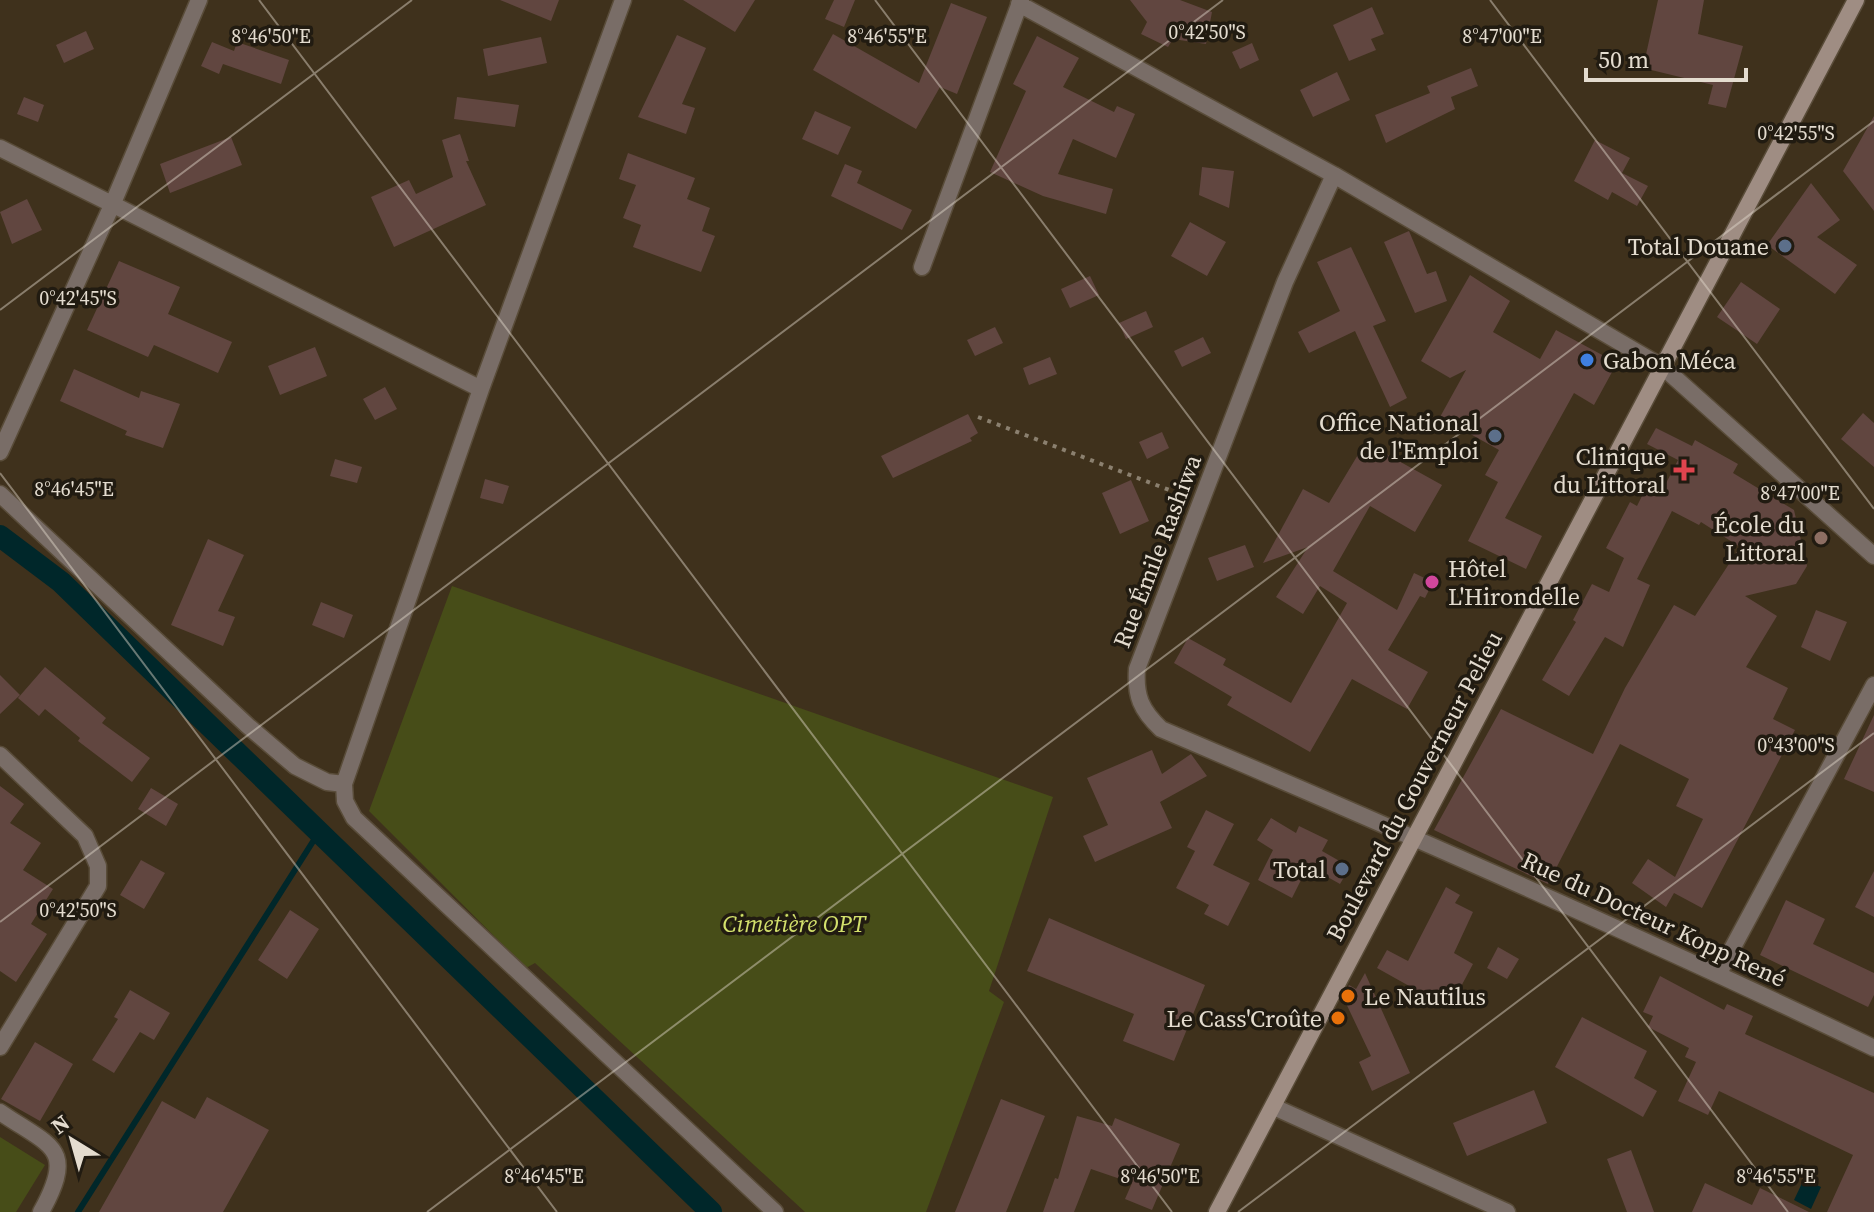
<svg xmlns="http://www.w3.org/2000/svg" width="1874" height="1212" viewBox="0 0 1874 1212" font-family="'Source Serif 4',serif">
<rect width="100%" height="100%" fill="#3f311c"/>
<!-- green -->
<path fill="#474d18" d="M452,586l601,211 -64,194 15,11 -78,210h-121l-270,-249 -9,5 -157,-157z
M0,1137l45,28 -29,47h-16z"/>
<!-- water -->
<path fill="#00272a" d="M1804,1179l17,8 -10,22 -17,-9z"/>
<g fill="none" stroke-linecap="round" stroke-linejoin="round">
<!-- stream -->
<path stroke="#00272a" stroke-width="6" d="M78,1212l241,-380"/>
<!-- canal -->
<path stroke="#00272a" stroke-width="22" d="M0,536l61,46 650,630"/>
</g>
<!-- building -->
<path fill="#614640" d="M500,0h59l-8,21z
M683,0h72l-20,32z
M834,0h21l-11,27 -19,-8z
M1130,0h50l32,12 -6,32 -33,-5 -5,8 -27,-13 6,-12z
M1658,0h46l-6,34 45,12 -17,62 -18,-4 5,-19 -70,-17z
M951,3l36,14 -30,77 -17,-7 -24,42 -103,-59 20,-36 86,49z
M1372,7l12,27 -13,5 5,11 -27,11 -16,-36z
M86,31l8,18 -30,14 -8,-18z
M677,35l29,13 -24,56 13,4 -9,26 -48,-17z
M1037,36l42,22 -16,29 51,25 3,-6 18,8 -19,44 -43,-19 -15,35 55,15 -7,25 -63,-18 -53,-24 36,-81 -13,-7z
M541,37l6,26 -59,13 -5,-27z
M212,42l22,9 3,-9 52,18 -8,24 -58,-20 -4,10 -18,-8z
M1252,43l7,17 -19,9 -8,-17z
M1471,68l7,18 -27,11 4,12 -69,34 -11,-28 55,-22 -3,-7z
M1337,72l13,28 -37,17 -13,-27z
M24,97l20,8 -6,17 -21,-8z
M457,97l62,8 -4,22 -61,-8z
M815,111l36,16 -13,28 -36,-16z
M1874,116v95l-31,-40z
M460,134l9,27h-3l20,44 -92,42 -23,-50 38,-17 7,14 37,-17 -11,-37z
M231,137l11,28 -72,28 -10,-29z
M1595,140l35,18 -8,15 26,13 -11,20 -25,-14 -4,8 -34,-19z
M628,153l67,25 -8,21 23,9 -8,23 13,5 -14,36 -68,-25 8,-22 -18,-7 13,-33 -17,-6z
M845,164l17,7 -5,12 55,27 -10,20 -71,-34z
M1202,167l32,4 -5,37 -30,-13z
M1811,183l29,37 -23,17 40,28 -22,29 -68,-49z
M27,199l15,31 -30,14 -12,-32z
M1190,222l36,20 -19,34 -36,-20z
M1409,231l18,43 9,-3 11,30 -32,12 -31,-71z
M1351,247l35,74 -13,5 34,72 -17,9 -35,-76 -46,22 -11,-21 42,-21 -23,-49z
M119,261l61,26 -12,27 64,28 -14,31 -64,-28 -6,12 -61,-27z
M1470,275l40,26 -17,31 47,27 16,-29 61,33 -23,42 -20,-12 -69,125 37,18 -16,33 -58,-28 30,-59 -13,-7 14,-25 -59,-33 26,-47 -16,8 -29,-17z
M1090,276l9,19 -29,13 -9,-19z
M1741,282l39,27 -23,35 -40,-27z
M1146,311l7,16 -27,12 -7,-16z
M995,327l8,16 -28,13 -8,-16z
M1203,337l8,16 -29,14 -8,-16z
M315,347l12,29 -47,19 -12,-29z
M1050,357l7,17 -28,11 -6,-17z
M74,369l65,29 2,-7 39,13 -17,44 -38,-13 2,-4 -67,-30z
M385,387l12,22 -22,11 -12,-21z
M1863,413l11,10v44l-33,-28z
M968,414l10,19 -8,5 2,3 -79,37 -12,-22z
M1656,428l36,18 3,-6 43,24 -5,9 61,37 13,56 -11,18 -51,12 32,20 -31,51 42,21 -15,31 22,11 -93,178 -28,-15 -8,14 -34,-24 16,-24 27,18 28,-58 -27,-13 13,-27 -69,-35 -72,140 -114,-54 67,-121 92,45 32,-66 49,-83 21,11 45,-69 -39,-25 -2,3 -27,-14 -35,68 13,6 -27,62 -18,-10 -36,59 -27,-16 34,-58 -3,-2 19,-36 17,8 15,-34 -18,-10 24,-46 7,4 11,-22 14,7 16,-31 -31,-16z
M1162,432l7,16 -22,11 -8,-17z
M1370,445l72,40 -27,47 -45,-26 -37,65 64,39 17,-37 19,9 -8,16 -5,-2 -32,54 40,22 -21,37 -55,-30 -42,73 -83,-47 5,-8 -58,-34 14,-25 38,21 -3,6 68,38 56,-100 -27,-17 -17,28 -27,-17 32,-50 -45,16 40,-74 26,14 30,-50 4,2z
M335,459l27,8 -5,16 -27,-7z
M485,479l24,7 -6,18 -23,-6z
M1131,480l18,41 -29,13 -18,-41z
M208,539l36,16 -26,56 17,6 -12,29 -52,-21z
M1245,545l9,22 -37,14 -9,-23z
M321,602l32,13 -9,23 -32,-13z
M1816,610l31,12 -17,39 -29,-14z
M45,667l61,51 -4,5 48,35 -18,24 -54,-41 2,-3 -35,-29 -6,7 -21,-18z
M0,675l20,20 -20,19z
M1874,715v77l-30,-13z
M1152,750l10,24 29,-20 16,22 -47,26 12,26 -77,34 -12,-26 25,-11 -21,-47z
M0,786l24,18 -14,19 31,20 -18,27 30,19 -22,35 16,10 -31,48 -16,-11z
M151,788l27,16 -12,22 -28,-17z
M1206,810l28,14 -21,41 37,18 -22,43 -24,-12 5,-9 -33,-17 19,-37 -8,-4z
M1271,818l25,15 3,-7 29,14 -6,11 28,16 -10,17 -32,-18 -16,32 -34,-18 15,-30 -16,-10z
M141,860l24,13 -21,36 -24,-14z
M1874,871v46l-19,-10z
M1446,887l14,8 -5,8 18,9 -19,41 19,11 -16,30 -13,-7 -8,14 -59,-33 10,-18 21,11z
M1786,900l39,19 -12,25 61,29v22l-6,12 -108,-52z
M290,910l29,19 -32,50 -29,-19z
M1049,918l156,67 -31,76 -51,-20 11,-27 -107,-43z
M1498,947l21,12 -12,20 -20,-11z
M1365,973l45,100 -38,18 -13,-29 12,-6 -28,-59 6,-12 7,4z
M1660,976l64,34 3,-6 26,12 -8,18 129,59v119h-47l26,-57 -134,-64 -11,24 -30,-14 18,-39 -11,-5 4,-9 -41,-21 5,-11 -10,-4z
M130,990l40,23 -16,27 -14,-8 -26,41 -22,-13 26,-41 -4,-2z
M1582,1017l65,34 -13,27 23,13 -14,26 -88,-50z
M35,1042l38,22 -33,57 -39,-22z
M1534,1090l13,33 -80,33 -14,-33z
M207,1097l62,33 -46,82h-124l63,-111 33,18z
M1001,1099l44,17 -39,96h-51z
M1077,1116l35,10 3,-8 65,26 -28,66 -27,-11 7,-16 -41,-14 -17,43h-31l12,-34 3,1z
M1631,1150l23,62h-27l-20,-53z
M1705,1183l47,22 8,-17 49,24h-117z"/>
<g fill="none" stroke-linecap="round" stroke-linejoin="round">
<!-- street casing -->
<g stroke="#594c39" stroke-width="19">
<path id="street" d="M623,0l-142,389 -137,395 1,17 9,17 421,394
M1019,4l315,171 330,193 210,188
M0,148l481,241
M1334,175l-49,107 -148,387c-2,27 4,41 24,60 240,102 478,206 713,319
M922,267l99,-267
M0,452l113,-249 86,-203
M0,494l248,232 47,40 32,16 17,2
M0,755l85,81 13,30v20l-98,161
M1719,973l155,-288
M1274,1107l233,105
M0,1112c51,35 77,35 41,100"/>
</g>
<!-- secondary casing -->
<g stroke="#594c39" stroke-width="19">
<path id="secondary" d="M1217,1212l639,-1212"/>
</g>
<!-- path -->
<path stroke="#8b806f" stroke-width="4" stroke-dasharray="4 6" stroke-linecap="butt" d="M978,417l207,79"/>
<!-- street -->
<use href="#street" stroke="#796d67" stroke-width="16"/>
<!-- secondary -->
<use href="#secondary" stroke="#9f8d83" stroke-width="16"/>
</g>
<!-- ticks -->
<path fill="none" stroke="#e4dccf" stroke-width="2" stroke-opacity="0.45" d="M259,0l913,1212M875,0l913,1212M1490,0l384,509M0,310l412,-310M0,473l557,739M0,922l1223,-922M427,1212l1447,-1091M1238,1212l636,-479"/>
<!-- markers -->
<g fill="#5c6f8a" stroke="#211b11" stroke-width="3">
<circle cx="1785" cy="246" r="8"/>
<circle cx="1495" cy="436" r="8"/>
<circle cx="1342" cy="869" r="8"/>
</g>
<circle fill="#3f7fe0" stroke="#211b11" stroke-width="3" cx="1587" cy="360" r="8"/>
<path fill="#e0444e" stroke="#211b11" stroke-width="3" d="M1680 458h8v8h8v8h-8v8h-8v-8h-8v-8h8z"/>
<circle fill="#8d6e63" stroke="#211b11" stroke-width="3" cx="1821" cy="538" r="8"/>
<circle fill="#d1479c" stroke="#211b11" stroke-width="3" cx="1432" cy="582" r="8"/>
<g fill="#e8710a" stroke="#211b11" stroke-width="3">
<circle cx="1348" cy="996" r="8"/>
<circle cx="1338" cy="1018" r="8"/>
</g>
<g text-anchor="middle" dominant-baseline="central" stroke-width="7" stroke-linejoin="round" paint-order="stroke">
<!-- poi labels -->
<g font-size="24" fill="#e4dccf" stroke="#211b11" text-anchor="end">
<text x="1769" y="246">Total Douane</text>
<text x="1603" y="360" text-anchor="start">Gabon Méca</text>
<text x="1479" y="422">Office National<tspan x="1479" dy="28">de l'Emploi</tspan></text>
<text x="1666" y="456">Clinique<tspan x="1666" dy="28">du Littoral</tspan></text>
<text x="1805" y="524">École du<tspan x="1805" dy="28">Littoral</tspan></text>
<text x="1448" y="568" text-anchor="start">Hôtel<tspan x="1448" dy="28">L'Hirondelle</tspan></text>
<text x="1326" y="869">Total</text>
<text x="1364" y="996" text-anchor="start">Le Nautilus</text>
<text x="1322" y="1018">Le Cass'Croûte</text>
</g>
<!-- street labels -->
<g font-size="24" fill="#e4dccf" stroke="#211b11">
<text transform="translate(1157 551) rotate(-69)">Rue Émile Rashiwa</text>
<text transform="translate(1414 786) rotate(-62)">Boulevard du Gouverneur Pelieu</text>
<text transform="translate(1654 919) rotate(25)">Rue du Docteur Kopp René</text>
</g>
<!-- park labels -->
<g font-size="24" font-style="italic" fill="#d3e06c" stroke="#211b11">
<text x="794" y="923">Cimetière OPT</text>
</g>
</g>
<g font-size="20" text-anchor="middle" fill="#e4dccf" stroke="#211b11" stroke-width="7" stroke-linejoin="round" paint-order="stroke">
<text x="1207" y="39">0°42'50"S</text>
<text x="271" y="43">8°46'50"E</text>
<text x="887" y="43">8°46'55"E</text>
<text x="1502" y="43">8°47'00"E</text>
<text x="1796" y="140">0°42'55"S</text>
<text x="78" y="305">0°42'45"S</text>
<text x="74" y="496">8°46'45"E</text>
<text x="1800" y="500">8°47'00"E</text>
<text x="1796" y="752">0°43'00"S</text>
<text x="78" y="917">0°42'50"S</text>
<text x="544" y="1183">8°46'45"E</text>
<text x="1160" y="1183">8°46'50"E</text>
<text x="1776" y="1183">8°46'55"E</text>
</g>
<!-- north arrow -->
<g transform="translate(72 1140) rotate(323)" stroke="#211b11" stroke-width="6" paint-order="stroke">
<path d="M0-6L14 30L0 20L-14 30Z" fill="#e4dccf"/>
<text y="-12" font-size="22" font-weight="bold" text-anchor="middle" fill="#e4dccf">N</text>
</g>
<!-- scale -->
<path d="M1586 68v12h160v-12" fill="none" stroke="#e4dccf" stroke-width="4"/>
<text x="1598" y="68" font-size="24" fill="#e4dccf" stroke="#211b11" stroke-width="6" paint-order="stroke">50 m</text>
</svg>
